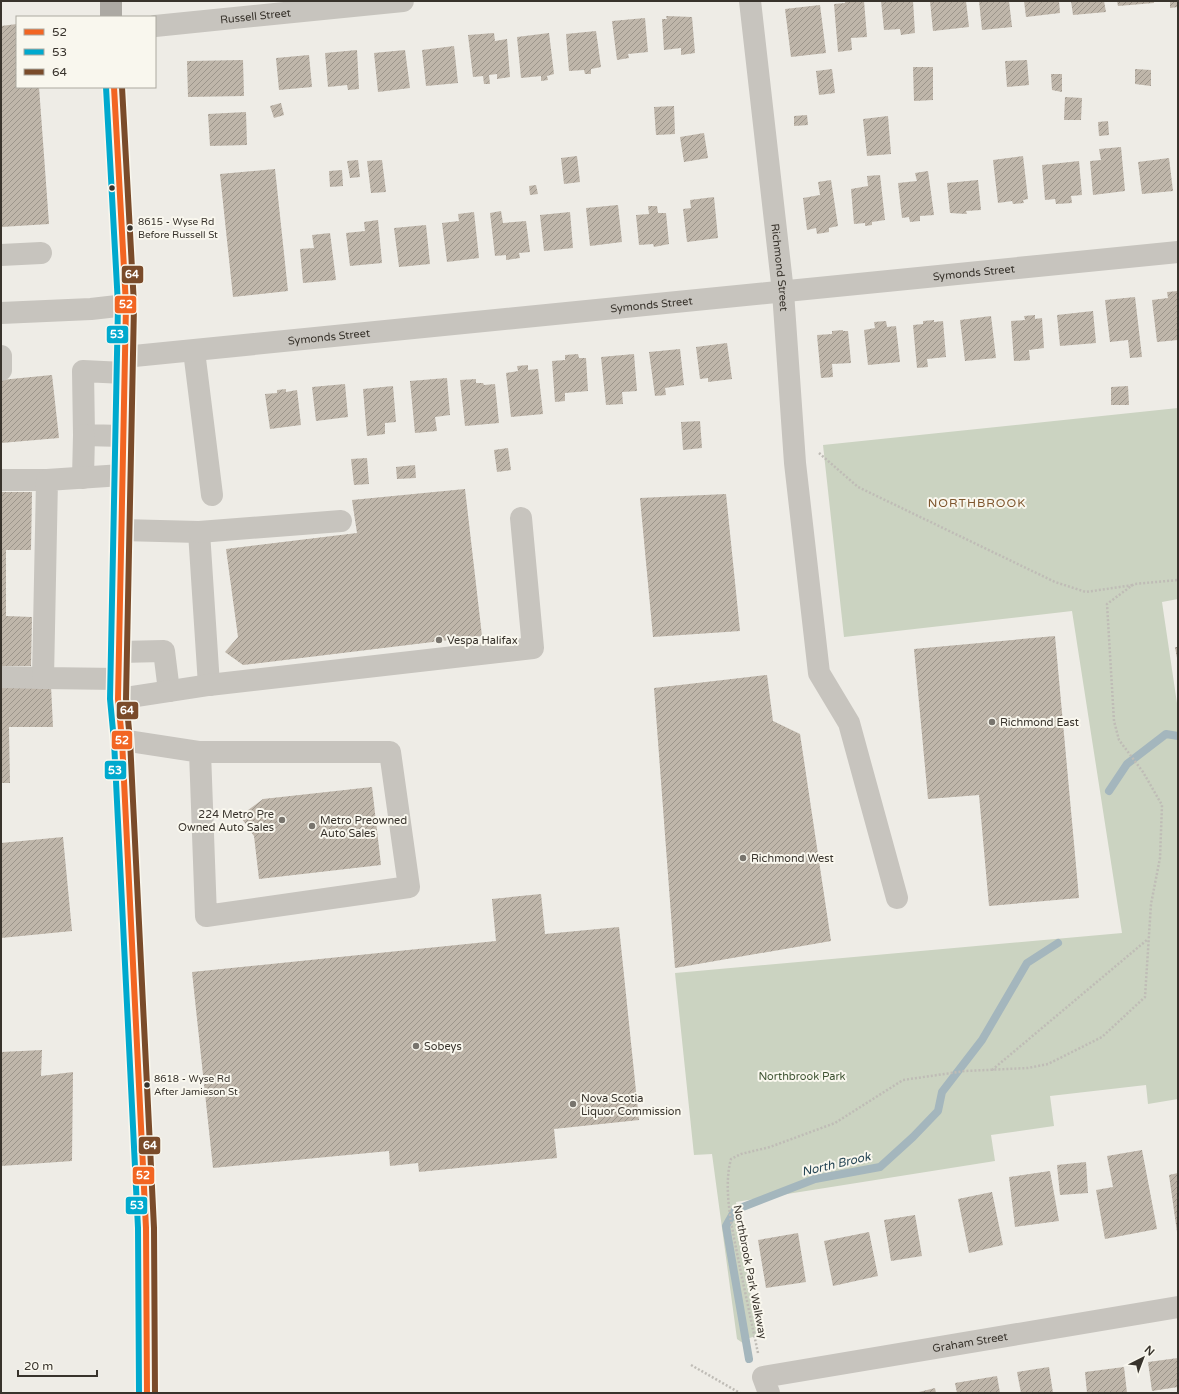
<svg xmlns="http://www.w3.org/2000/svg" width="1179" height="1394" viewBox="0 0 1179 1394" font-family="'Varela Round',sans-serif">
<defs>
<pattern id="building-hatch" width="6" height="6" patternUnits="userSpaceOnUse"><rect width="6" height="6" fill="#bfb6aa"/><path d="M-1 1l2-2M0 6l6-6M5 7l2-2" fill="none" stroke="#9c958b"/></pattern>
</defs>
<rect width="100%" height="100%" fill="#eeece6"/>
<!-- park -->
<path fill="#cbd3c1" d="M1178,408v191l-16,3 16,108v389l-30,5 -2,-19 -96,11 4,30 -63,9 4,26 -259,41 21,134 -8,2 1,10 -13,-9 -25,-185 -18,1 -19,-182 447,-40 -50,-322 -228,26 -21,-192z"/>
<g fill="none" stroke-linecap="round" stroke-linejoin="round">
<!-- stream -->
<path stroke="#a4b6bd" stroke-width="8" d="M1109,791l18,-27 39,-30 12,2
M749,1359l-23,-133 9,-16 80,-31 65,-12 33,-30 25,-26 4,-19 40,-52 45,-77 31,-20"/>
</g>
<!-- building -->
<path fill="url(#building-hatch)" d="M845,1h19l3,36 -16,1 1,12 -14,2 -4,-48 11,-1z
M881,1h32l2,32 -14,2 -1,-6 -16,1z
M930,1h36l3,26 -36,4z
M979,1h30l3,26 -30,3z
M1024,1h35l1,12 -34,4z
M1071,1h33l2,11 -33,3z
M1117,1h37v2l-36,3z
M1170,1h8v6l-8,1z
M820,5l6,48 -35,4 -6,-48z
M666,16l26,1 3,36 -14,2v-7l-17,2 -2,-31h5z
M645,18l3,34 -20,2 1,4 -12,2 -5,-39z
M17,24v63h22l10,137 -48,3v-201z
M596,31l5,36 -10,2v5h-6l-1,-4 -15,1 -3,-37z
M494,33l1,8 12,-2 3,38 -13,2v-5l-8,1 1,9h-6l-1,-8 -10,1 -5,-42z
M549,33l5,41 -7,2 1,4 -7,1v-5l-20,2 -4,-41z
M454,46l4,37 -32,3 -4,-36z
M357,50l2,39 -11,1 -1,-5 -19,2 -3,-34z
M405,50l5,38 -32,4 -4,-39z
M309,55l3,32 -33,3 -3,-32z
M243,60l1,36 -56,1 -1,-36z
M1027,60l2,25 -22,2 -2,-26z
M913,67h20v33l-19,1z
M832,69l3,24 -16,2 -3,-24z
M1135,69l16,1v16l-16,-2z
M1051,74h11v18l-10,-2z
M1065,97l17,1 -1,22h-17z
M281,103l3,12 -10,3 -4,-12z
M674,106l1,28 -19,1 -2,-28z
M246,112l1,33 -37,1 -2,-32z
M807,115l1,10 -14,1v-10z
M888,116l3,38 -24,2 -4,-37z
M1108,121l1,14 -10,1 -1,-14z
M704,133l4,25 -24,4 -4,-25z
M1121,147l4,44 -32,4 -3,-34 11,-1 -2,-11z
M577,156l3,26 -16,2 -3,-26z
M1023,156l5,43 -5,1 1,3 -11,1 -1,-3 -14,2 -5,-43z
M1169,158l4,33 -31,3 -4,-32z
M358,160l2,17 -10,1 -3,-17z
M382,160l4,32 -15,1 -4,-32z
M1079,161l3,34 -11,1 1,7 -16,1 -1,-5 -10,1 -3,-35z
M275,169l13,122 -55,6 -13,-123z
M342,170l1,16 -13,1 -1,-16z
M928,171l6,44 -14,1v5l-10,1 -1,-5 -7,1 -4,-35 19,-2 -2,-8z
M880,175l5,45 -13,2v3l-7,1v-3l-11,1 -3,-35 17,-3 -1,-10z
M831,180l7,46 -9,2v4l-12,2 -1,-6 -9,2 -4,-32 17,-3 -2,-13z
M978,180l3,30 -15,1 1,3 -17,-1 -3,-30z
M536,185l2,9 -8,1 -1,-9z
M714,197l4,41 -31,4 -4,-33 8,-1 -1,-8z
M618,205l4,37 -32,4 -4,-38z
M648,206h9l1,7h8l3,31 -15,3 -1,-3 -14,1 -3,-30 13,-1z
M501,211l2,12 23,-2 4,31 -11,1 1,5 -14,2v-5l-11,1 -5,-43z
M474,212l5,46 -32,4 -5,-39 17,-2 -1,-7z
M570,212l3,36 -29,3 -4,-36z
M378,220l4,43 -32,3 -4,-33 19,-2 -1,-9z
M426,225l4,39 -31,3 -5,-39z
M330,233l6,47 -33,3 -3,-34 14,-1 -2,-13z
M1178,291v49l-21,2 -5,-42 16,-2 -1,-6z
M1135,297l7,60 -12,1 -2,-18 -18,2 -5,-42z
M1093,311l3,32 -36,3 -3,-31z
M1035,315v4l7,-1 2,30 -15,2 1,10 -16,1 -3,-40 14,-1 -1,-4z
M991,316l5,42 -31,3 -5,-41z
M934,320v2l9,-1 3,36 -19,2 1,8 -11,1 -4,-43 10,-1v-3z
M886,321l1,6 9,-1 4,36 -32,3 -4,-35 11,-2 -1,-6z
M843,330v1h5l3,32 -19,1 1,13 -12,1 -4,-43 15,-1v-3z
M727,343l5,36 -24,3v-4l-8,1 -4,-32z
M680,349l4,36 -19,3 1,7 -11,1 -6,-44z
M578,354l1,4h7l2,33 -23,2v8l-10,1 -3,-41 13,-1v-5z
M634,354l3,37 -15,1 1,12 -17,1 -5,-48z
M528,365v5l10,-1 5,45 -32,3 -5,-44 12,-2 -1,-5z
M52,375l7,63 -58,5v-63z
M447,378l3,37 -15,2 2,14 -22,2 -5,-52z
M476,379v4h7l1,2 11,-1 4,39 -34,3 -5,-46z
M345,384l3,33 -32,4 -4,-34z
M393,386l3,36 -11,1v11l-18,2 -4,-47z
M1128,386l1,19h-18v-18z
M286,389v3l11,-2 4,35 -31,4 -5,-35 12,-1v-3z
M700,421l2,27 -19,2 -2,-28z
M508,448l3,22 -14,2 -3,-22z
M367,458l2,26 -15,1 -3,-26z
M415,465l1,13 -19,1 -1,-12z
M465,489l17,147 -239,29 -18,-13 13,-15 -12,-88 131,-16 -5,-33z
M1,492h31l-1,58h-25v66l26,1 -1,49h-30z
M726,494l14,137 -87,6 -13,-139z
M1055,636l24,262 -90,8 -10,-111 -51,4 -14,-150z
M1175,647h3v11h-1z
M767,675l6,46 27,13 31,207 -156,27 -21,-280z
M51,686l2,41h-44l1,56h-9v-96z
M372,787l9,78 -122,14 -5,-43 -14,-20 23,-17z
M63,837l9,94 -71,7v-95z
M541,894l4,40 74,-7 20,193 -85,9 3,29 -138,14 -1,-9 -28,3 -1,-15 -176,17 -21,-196 304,-31 -4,-42z
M42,1050l-1,26 32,-4 -1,89 -71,5v-114z
M1142,1150l15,79 -52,10 -9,-49 17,-3 -6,-31z
M1086,1162l2,31 -28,2 -3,-30z
M1050,1171l9,50 -44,6 -6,-50z
M1178,1173v59h-1l-8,-57z
M992,1192l11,53 -34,8 -11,-54z
M915,1215l7,41 -31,5 -7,-41z
M869,1232l9,44 -45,10 -9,-45z
M798,1233l8,49 -40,6 -8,-48z
M1178,1358v29l-26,4 -4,-29z
M1049,1367l4,26h-32l-4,-21z
M1124,1367l3,26h-40l-2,-21z
M997,1376l3,17h-43l-2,-10z
M935,1388l1,5h-17v-1z"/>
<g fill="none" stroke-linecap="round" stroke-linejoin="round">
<!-- path -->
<path stroke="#bfbcb6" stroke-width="2.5" stroke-dasharray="2 2" stroke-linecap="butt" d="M819,453l39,34 197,95 31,10 47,-7
M992,1070l156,-131
M758,1353c-6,-28 -12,-57 -18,-85 -6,-32 -18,-77 -9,-109l10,-5 29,-7 65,-24 68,-43 62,-9 63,-3 20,-4 54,-27 43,-40 6,-93 9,-46 2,-53 -19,-33 -24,-32 -5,-19 -7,-117 27,-20 44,-4
M691,1365l49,28"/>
<!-- minor -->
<g stroke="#c7c4be" stroke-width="22">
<path id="s1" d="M750,1l33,291 12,171 24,210 30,50 48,175"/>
<path id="s2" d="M155,26l248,-25"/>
<path d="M1,255l40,-2"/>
<path d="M1,313l90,-4 35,-4"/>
<path d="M194,351l18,144"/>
<path d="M1,356v14"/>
<path id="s3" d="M124,357l1054,-105"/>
<path d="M122,436l-38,-1 -1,-64 41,2"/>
<path d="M83,478l1,-43"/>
<path d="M1,480h46"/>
<path d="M121,530l78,2 10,153"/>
<path d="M199,532l142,-11"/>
<path d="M119,652l45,-1 5,40"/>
<path d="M1,677l42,1"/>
<path d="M118,679l-75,-1 4,-198 75,-5"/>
<path d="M118,699l91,-14 324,-37 -12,-130"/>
<path d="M122,740l78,12h190l19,135 -203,29 -6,-164"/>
<path id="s4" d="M769,1393l-6,-16 415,-70"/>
</g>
<!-- major -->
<path stroke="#aca9a3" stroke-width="22" d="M111,17v-16
M114,87l12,218 -8,394 4,41 24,488 1,165"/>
<!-- bus-1 casing -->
<g stroke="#f9f7ee" stroke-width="9">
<path id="bus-1" d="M114,87l12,218 -8,394 4,41 24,488 1,165"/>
</g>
<!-- bus-2 casing -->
<g stroke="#f9f7ee" stroke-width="9">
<path id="bus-2" d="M106,87l12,218 -8,394 4,42 24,487 1,165"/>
</g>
<!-- bus-3 casing -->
<g stroke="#f9f7ee" stroke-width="9">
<path id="bus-3" d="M122,87l12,218 -8,394 4,41 24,488 1,165"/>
</g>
<!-- bus-1 -->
<use href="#bus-1" stroke="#f26522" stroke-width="6"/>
<!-- bus-2 -->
<use href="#bus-2" stroke="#00a9ce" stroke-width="6"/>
<!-- bus-3 -->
<use href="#bus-3" stroke="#7a4b2a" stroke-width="6"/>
</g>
<!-- markers -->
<g fill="#38332c" stroke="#f9f7ee" stroke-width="1.5">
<circle cx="112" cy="188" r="3.5"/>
<circle cx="130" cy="228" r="3.5"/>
<circle cx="147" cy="1085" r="3.5"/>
</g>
<g fill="#78746d" stroke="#f9f7ee" stroke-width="1.5">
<circle cx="439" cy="640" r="4"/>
<circle cx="992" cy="722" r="4"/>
<circle cx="282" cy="820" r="4"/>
<circle cx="312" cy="826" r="4"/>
<circle cx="743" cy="858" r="4"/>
<circle cx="416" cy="1046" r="4"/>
<circle cx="573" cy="1104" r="4"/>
</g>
<g text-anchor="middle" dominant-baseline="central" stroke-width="4" stroke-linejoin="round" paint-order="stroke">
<!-- bus labels -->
<g font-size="10" fill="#38332c" stroke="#f9f7ee" text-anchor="start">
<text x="138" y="222">8615 - Wyse Rd<tspan x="138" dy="13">Before Russell St</tspan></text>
<text x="154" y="1079">8618 - Wyse Rd<tspan x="154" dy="13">After Jamieson St</tspan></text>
</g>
<!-- street labels -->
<g font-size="11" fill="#38332c" stroke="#f9f7ee">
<text stroke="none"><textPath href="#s2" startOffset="101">Russell Street</textPath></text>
<text stroke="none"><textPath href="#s1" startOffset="268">Richmond Street</textPath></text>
<text stroke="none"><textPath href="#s3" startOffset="854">Symonds Street</textPath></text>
<text stroke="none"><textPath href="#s3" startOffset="530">Symonds Street</textPath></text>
<text stroke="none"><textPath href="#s3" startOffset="206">Symonds Street</textPath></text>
<text transform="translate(750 1272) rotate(79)">Northbrook Park Walkway</text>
<text stroke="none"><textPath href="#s4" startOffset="227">Graham Street</textPath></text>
</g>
<!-- poi labels -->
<g font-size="11" fill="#38332c" stroke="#f9f7ee" text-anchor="start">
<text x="447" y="640">Vespa Halifax</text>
<text x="1000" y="722">Richmond East</text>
<text x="274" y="814" text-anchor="end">224 Metro Pre<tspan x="274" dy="13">Owned Auto Sales</tspan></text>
<text x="320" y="820">Metro Preowned<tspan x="320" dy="13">Auto Sales</tspan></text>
<text x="751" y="858">Richmond West</text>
<text x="424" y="1046">Sobeys</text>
<text x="581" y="1098">Nova Scotia<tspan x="581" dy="13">Liquor Commission</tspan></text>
</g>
<!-- park labels -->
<g font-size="11" fill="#3f5433" stroke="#f9f7ee">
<text x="802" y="1076">Northbrook Park</text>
</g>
<!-- neighbourhood labels -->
<g font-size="12" letter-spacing="1" fill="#7e562e" stroke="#f9f7ee">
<text x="977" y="503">NORTHBROOK</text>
</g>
<!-- water labels -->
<g font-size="12" font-style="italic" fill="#264655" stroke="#f9f7ee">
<text transform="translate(836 1164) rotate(-13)">North Brook</text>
</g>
</g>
<g stroke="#f9f7ee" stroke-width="1.5">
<rect x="121" y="265" width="23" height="19" rx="4" fill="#7a4b2a"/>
<rect x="114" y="295" width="23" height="19" rx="4" fill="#f26522"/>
<rect x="106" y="325" width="23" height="19" rx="4" fill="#00a9ce"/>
<rect x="116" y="701" width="23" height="19" rx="4" fill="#7a4b2a"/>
<rect x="111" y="730" width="22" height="20" rx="4" fill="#f26522"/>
<rect x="104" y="760" width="23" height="20" rx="4" fill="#00a9ce"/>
<rect x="138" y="1136" width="23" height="19" rx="4" fill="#7a4b2a"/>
<rect x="132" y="1166" width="23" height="19" rx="4" fill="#f26522"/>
<rect x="125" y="1196" width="23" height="19" rx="4" fill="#00a9ce"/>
</g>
<g font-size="11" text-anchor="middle" font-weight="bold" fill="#fff">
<text x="132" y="278">64</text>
<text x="126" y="308">52</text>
<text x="117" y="338">53</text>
<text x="127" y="714">64</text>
<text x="122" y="744">52</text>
<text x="115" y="774">53</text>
<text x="150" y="1149">64</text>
<text x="143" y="1179">52</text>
<text x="137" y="1209">53</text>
</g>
<!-- border -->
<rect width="1179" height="1394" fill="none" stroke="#38332c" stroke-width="4"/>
<!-- legend -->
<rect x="16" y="16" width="140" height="72" fill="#f9f7ee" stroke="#aca9a0"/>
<rect x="24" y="29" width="20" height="6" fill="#f26522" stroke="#aca9a0"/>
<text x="52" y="36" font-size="12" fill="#38332c">52</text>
<rect x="24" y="49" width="20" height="6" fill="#00a9ce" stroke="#aca9a0"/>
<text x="52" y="56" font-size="12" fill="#38332c">53</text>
<rect x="24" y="69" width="20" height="6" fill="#7a4b2a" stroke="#aca9a0"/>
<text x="52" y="76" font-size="12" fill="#38332c">64</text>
<!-- north arrow -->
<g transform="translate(1143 1358) rotate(42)" stroke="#f9f7ee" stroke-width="3" paint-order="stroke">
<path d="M0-3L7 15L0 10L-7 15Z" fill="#38332c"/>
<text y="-6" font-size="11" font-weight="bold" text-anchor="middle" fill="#38332c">N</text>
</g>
<!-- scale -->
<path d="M18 1370v6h79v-6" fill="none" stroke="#38332c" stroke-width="2"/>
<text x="24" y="1370" font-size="12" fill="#38332c" stroke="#f9f7ee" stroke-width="3" paint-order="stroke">20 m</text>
</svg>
